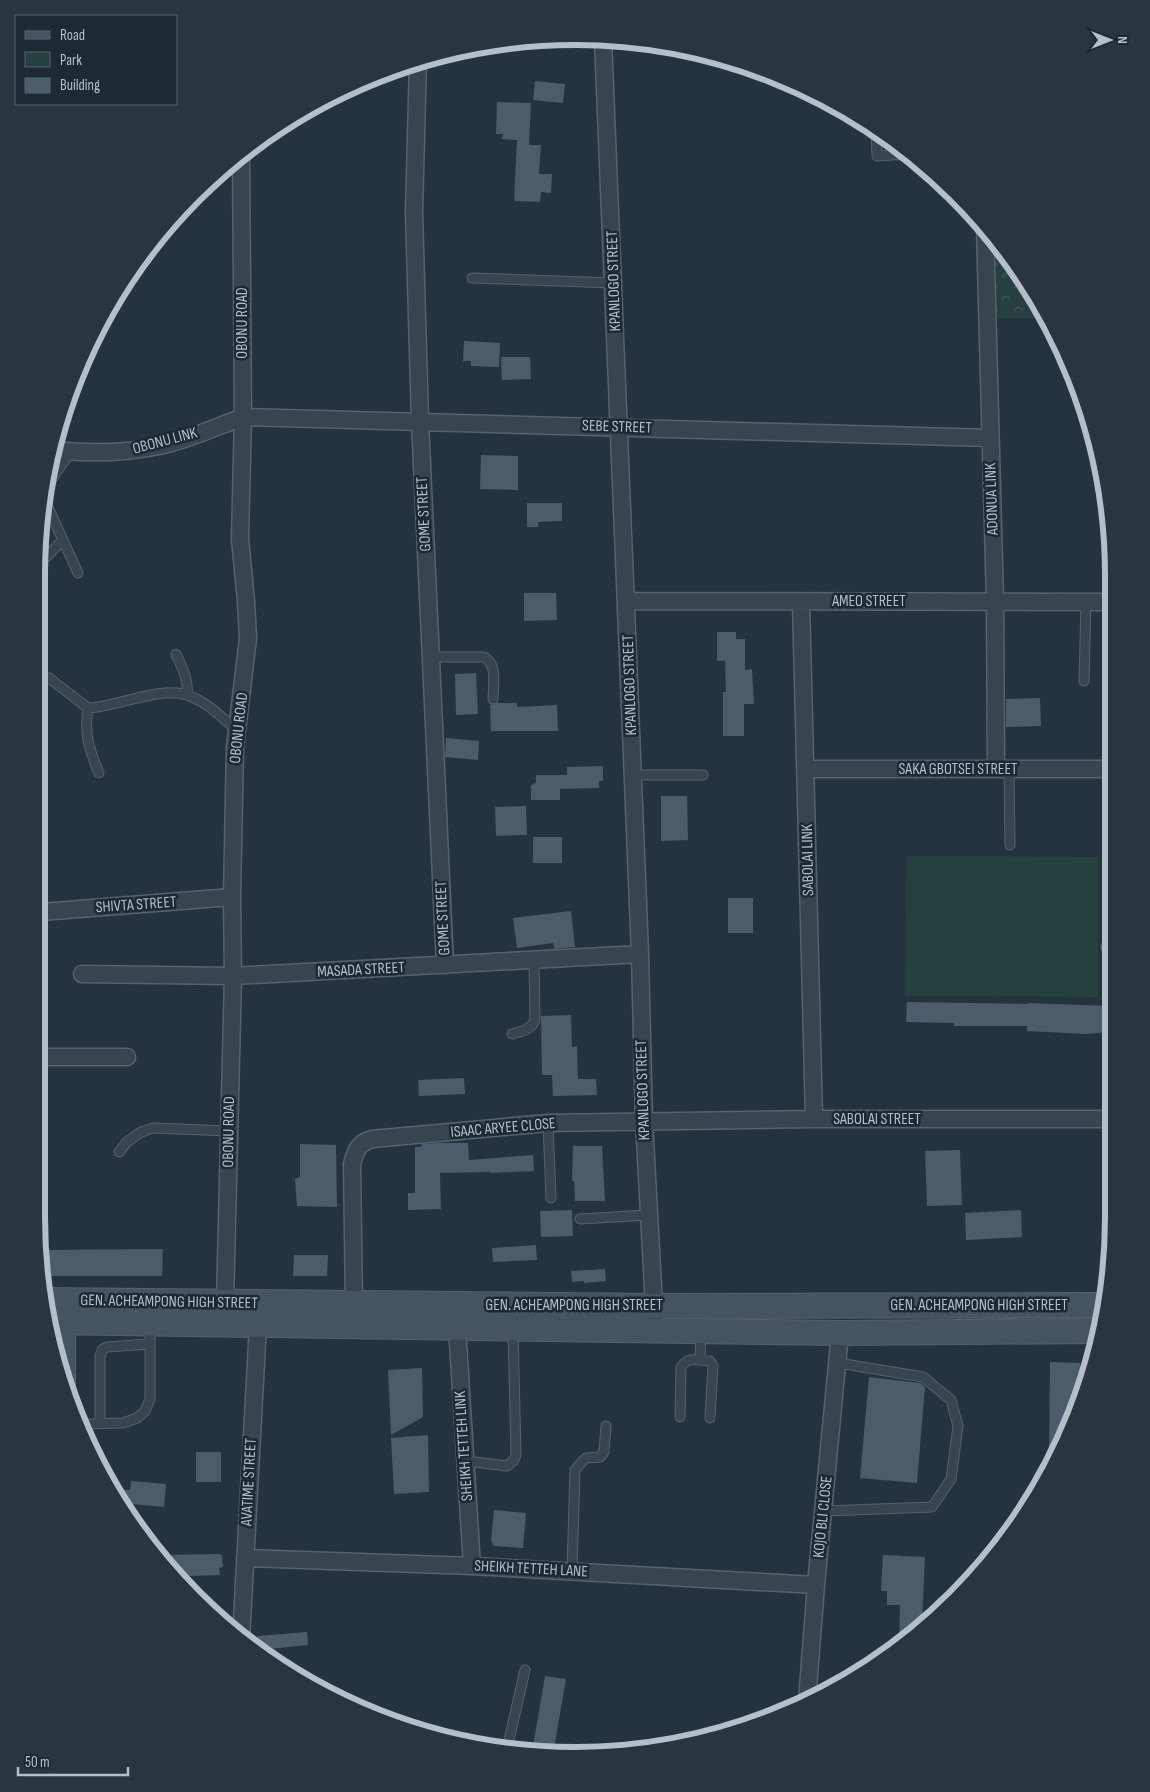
<svg xmlns="http://www.w3.org/2000/svg" width="1150" height="1792" viewBox="0 0 1150 1792" font-family="'Sofia Sans Condensed',sans-serif">
<defs>
<pattern id="park-crowns" width="20" height="18" patternUnits="userSpaceOnUse" patternTransform="scale(1.25)"><rect width="20" height="18" fill="#26403f"/><path d="M2 6a3 3 0 1 1 6 0M12 15a3 3 0 1 1 6 0" fill="none" stroke="#435a59"/></pattern>
</defs>
<rect width="100%" height="100%" fill="#24333f"/>
<!-- green -->
<path fill="#26403f" d="M906,856l192,1v140l-193,-1z"/>
<!-- park -->
<path fill="url(#park-crowns)" d="M995,239l7,8 44,71h-50z"/>
<!-- building -->
<path fill="#4d5c6a" d="M535,81l30,3 -2,19 -30,-3z
M497,102l34,1 -2,42h12l-2,29h13l-1,19 -10,-1 -1,10 -26,-1 3,-61 -15,-1 1,-5h-7z
M464,341l36,2 -1,24 -28,-1v-5h-8z
M501,357h29l1,22 -29,1z
M481,455l37,1v34l-38,-1z
M527,503h35v18l-24,1v5h-11z
M524,593h32l1,27 -33,1z
M717,632h19v7h9v31l7,-1 2,35h-10v32h-21v-44h3l-1,-31h-8z
M476,673l2,41 -22,1 -1,-41z
M1040,698l1,28 -35,1v-28z
M497,703h20v4l40,-2 1,26h-67l-1,-26z
M446,738l33,3 -1,19 -33,-3z
M603,766v15h-4v7l-39,1v11h-29v-15l5,-2v-8h31v-8z
M661,796h26l1,44 -27,1z
M526,806l1,29 -31,1 -1,-29z
M533,837h29v26h-29z
M728,898h25v35h-25z
M571,911l4,36 -21,2 -1,-6 -36,5 -4,-30z
M907,1002l121,2v-1l82,3v26l-25,2 -58,-3v-5h-73v-3l-48,-1z
M571,1015l1,32 5,-1 1,33h18l1,16 -44,1 -1,-21h-10l-1,-59z
M464,1078l1,16 -46,2 -1,-16z
M438,1143h30l1,17 64,-5 1,16 -44,2v-1l-50,1 1,36 -33,1v-17h7v-46h6l1,-3z
M300,1144l36,1 1,62 -40,-1 -2,-27 5,-2z
M573,1146h29l3,55h-30l-1,-20h-2z
M960,1150l2,55 -35,1 -2,-55z
M572,1210l1,26 -32,1 -1,-26z
M1021,1210l1,27 -56,3 -1,-27z
M536,1245l1,15 -44,2 -1,-14z
M163,1249l-1,27h-121v-26z
M294,1255h34l-1,21h-34z
M605,1269l1,12 -22,2v-2l-12,1 -1,-11z
M1050,1362l30,1 -1,37 -6,23 -24,45z
M422,1368l1,49 -32,18 -3,-65z
M869,1377l51,6 5,4 -8,96 -57,-5z
M428,1435l1,57 -35,2 -3,-56z
M196,1452h25v30h-25z
M131,1481l35,3 -2,23 -43,-4 -7,-14 16,1z
M494,1510l32,3 -3,35 -29,-2 -3,-5z
M218,1554l4,1 1,12 -4,1 1,7 -30,1 1,18 -26,-31v-8z
M883,1555l42,2 -3,66 -23,20 1,-38h-13v-14h-6z
M307,1632l1,13 -48,5 -2,-14z
M545,1676l21,3 -13,75 -21,-2z"/>
<g fill="none" stroke-linecap="round" stroke-linejoin="round">
<!-- lane casing -->
<g stroke="#56626c" stroke-width="11">
<path id="lane" d="M876,131l1,25 31,-2
M472,278l142,5
M71,452c-12,17 -27,31 -24,53l31,68
M41,562l22,-22
M176,654c6,14 13,25 11,41
M431,657h53c14,7 9,29 9,42
M41,677l8,1 39,30c29,-1 71,-22 99,-13 19,6 35,23 50,35
M1084,681l2,-80
M88,708c-4,26 1,41 11,65
M1009,769l1,76
M633,775h70
M512,1034c10,-3 19,-4 23,-14l-1,-60
M548,1123l3,75
M119,1152l8,-10 14,-10 12,-4 76,3
M580,1219l68,-4
M700,1360l10,1 3,5 -3,52
M680,1417l1,-50c6,-8 9,-8 19,-7l1,-28
M100,1423v-67l3,-7 4,-2 42,-3
M82,1424l41,-1 14,-5 8,-7 5,-12v-75
M465,1461l42,5 6,-5 3,-6 -3,-126
M824,1511l108,-4 19,-28 7,-53 -7,-26 -28,-23 -85,-14
M572,1571l3,-101 6,-7 5,-5 14,-1 4,-5 2,-26
M485,1747l22,1
M507,1749l18,-79"/>
</g>
<!-- street casing -->
<g stroke="#56626c" stroke-width="19">
<path id="street" d="M603,39l37,915 4,167 10,185 -2,25
M418,61l-4,151 6,209 25,544
M985,228l10,373 1,168
M56,450c34,4 69,3 103,-4 29,-6 57,-19 84,-29l747,21
M627,601l485,1
M801,602l13,517
M805,769h307
M41,912l191,-15
M1110,947h1
M82,974l151,2 407,-22
M41,1057h86
M225,1303l8,-327 -1,-79 3,-150 13,-109 -2,-37 -6,-62 3,-122 -2,-264
M354,1304l-2,-140c4,-14 6,-21 20,-25l176,-16 266,-4h296
M457,1327l15,239
M245,1558l227,8 344,19
M241,1639l17,-314
M807,1701l9,-116 24,-252"/>
</g>
<!-- secondary casing -->
<g stroke="#56626c" stroke-width="26">
<path id="secondary" d="M44,1300l610,6 450,-1
M63,1308v76
M49,1322l791,11 257,-2"/>
</g>
<!-- lane -->
<use href="#lane" stroke="#38444e" stroke-width="9"/>
<!-- street -->
<use href="#street" stroke="#38444e" stroke-width="16"/>
<!-- secondary -->
<use href="#secondary" stroke="#465462" stroke-width="24"/>
</g>
<g text-anchor="middle" dominant-baseline="central" stroke-width="5" stroke-linejoin="round" paint-order="stroke">
<!-- street labels -->
<g font-size="16" fill="#b4bfc9" stroke="#1d2933">
<text transform="translate(614 281) rotate(-92)">KPANLOGO STREET</text>
<text transform="translate(242 323) rotate(-90)">OBONU ROAD</text>
<text transform="translate(617 427) rotate(2)">SEBE STREET</text>
<text transform="translate(165 441) rotate(-15)">OBONU LINK</text>
<text transform="translate(992 499) rotate(-92)">ADONUA LINK</text>
<text transform="translate(424 514) rotate(-93)">GOME STREET</text>
<text x="869" y="601">AMEO STREET</text>
<text transform="translate(630 685) rotate(-92)">KPANLOGO STREET</text>
<text transform="translate(239 728) rotate(-84)">OBONU ROAD</text>
<text x="958" y="769">SAKA GBOTSEI STREET</text>
<text transform="translate(808 860) rotate(-91)">SABOLAI LINK</text>
<text transform="translate(136 905) rotate(-4)">SHIVTA STREET</text>
<text transform="translate(443 918) rotate(-93)">GOME STREET</text>
<text transform="translate(361 970) rotate(-3)">MASADA STREET</text>
<text transform="translate(643 1090) rotate(-92)">KPANLOGO STREET</text>
<text x="877" y="1119">SABOLAI STREET</text>
<text transform="translate(503 1128) rotate(-5)">ISAAC ARYEE CLOSE</text>
<text transform="translate(229 1132) rotate(-89)">OBONU ROAD</text>
<text transform="translate(169 1302) rotate(1)">GEN. ACHEAMPONG HIGH STREET</text>
<text x="574" y="1305">GEN. ACHEAMPONG HIGH STREET</text>
<text x="979" y="1305">GEN. ACHEAMPONG HIGH STREET</text>
<text transform="translate(464 1446) rotate(-94)">SHEIKH TETTEH LINK</text>
<text transform="translate(249 1482) rotate(-87)">AVATIME STREET</text>
<text transform="translate(823 1517) rotate(-84)">KOJO BLI CLOSE</text>
<text transform="translate(531 1569) rotate(3)">SHEIKH TETTEH LANE</text>
</g>
</g>
<!-- crop -->
<path d="M0 0H1150V1792H0ZM575 45H575A530 530 0 0 1 1105 575V1217A530 530 0 0 1 575 1747H575A530 530 0 0 1 45 1217V575A530 530 0 0 1 575 45Z" fill="#29353f" fill-rule="evenodd"/>
<path fill="none" stroke="#b4bfc9" stroke-width="6" d="M575 45H575A530 530 0 0 1 1105 575V1217A530 530 0 0 1 575 1747H575A530 530 0 0 1 45 1217V575A530 530 0 0 1 575 45Z"/>
<!-- legend -->
<rect x="15" y="15" width="162" height="90" fill="#1d2933" stroke="#59656f"/>
<rect x="25" y="31" width="25" height="8" fill="#465462" stroke="#59656f"/>
<text x="60" y="40" font-size="15" fill="#b4bfc9">Road</text>
<rect x="25" y="52" width="25" height="15" fill="#26403f" stroke="#59656f"/>
<text x="60" y="65" font-size="15" fill="#b4bfc9">Park</text>
<rect x="25" y="78" width="25" height="15" fill="#4d5c6a" stroke="#59656f"/>
<text x="60" y="90" font-size="15" fill="#b4bfc9">Building</text>
<!-- north arrow -->
<g transform="translate(1110 40) rotate(90)" stroke="#1d2933" stroke-width="4" paint-order="stroke">
<path d="M0-4L9 19L0 12L-9 19Z" fill="#b4bfc9"/>
<text y="-8" font-size="14" font-weight="bold" text-anchor="middle" fill="#b4bfc9">N</text>
</g>
<!-- scale -->
<path d="M18 1767v8h110v-8" fill="none" stroke="#b4bfc9" stroke-width="2.5"/>
<text x="25" y="1767" font-size="15" fill="#b4bfc9" stroke="#1d2933" stroke-width="4" paint-order="stroke">50 m</text>
</svg>
